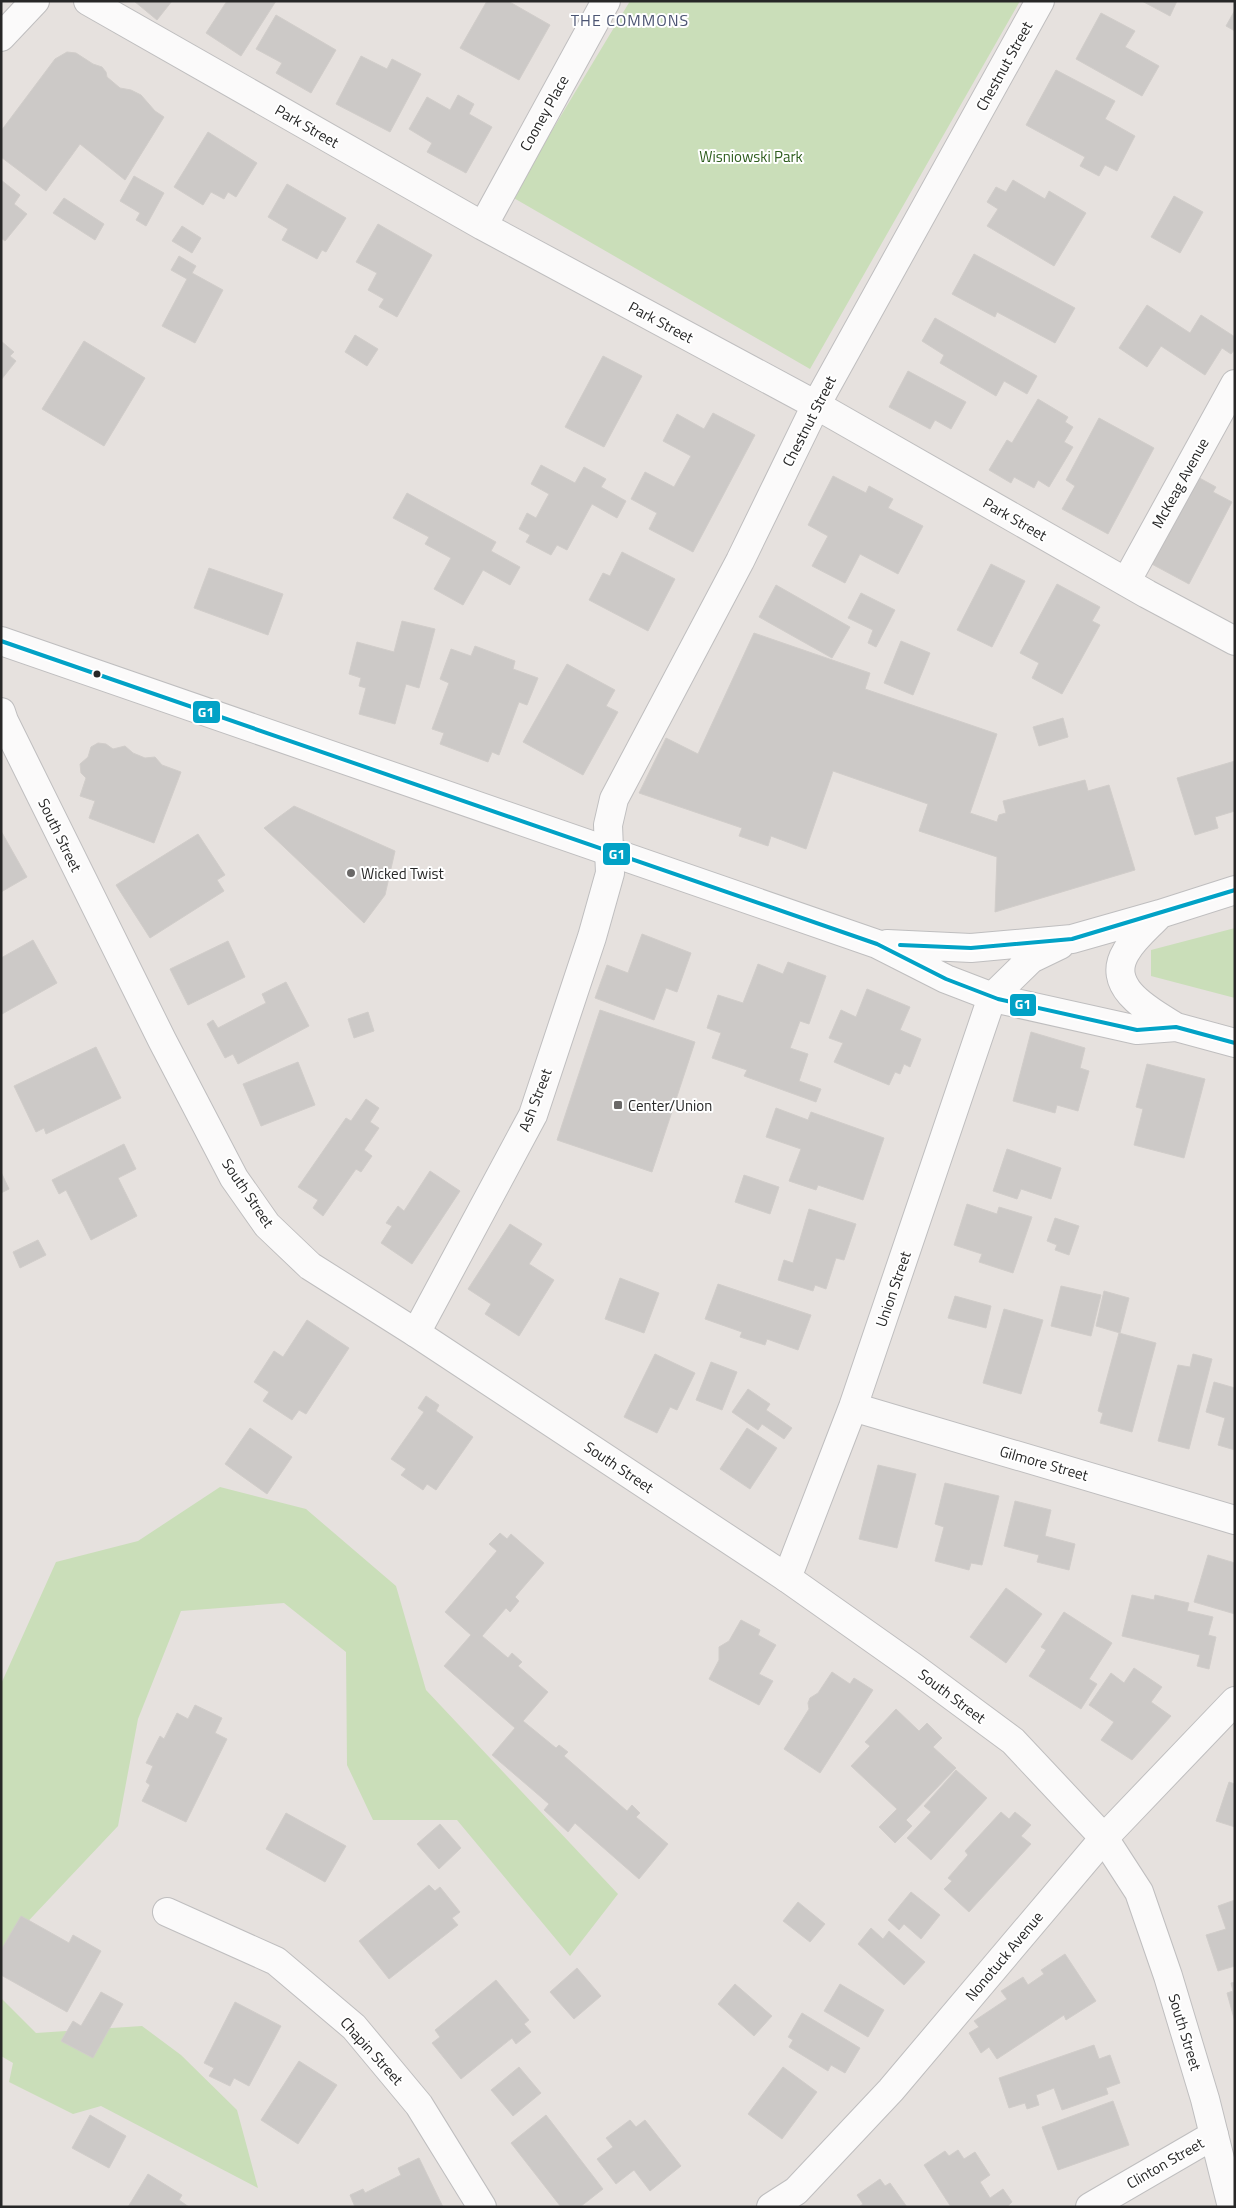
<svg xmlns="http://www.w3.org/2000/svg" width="1236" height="2208" viewBox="0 0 1236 2208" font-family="'Titillium Web',sans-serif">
<rect width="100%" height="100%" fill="#e6e1de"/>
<!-- green -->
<path fill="#cadeb9" d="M630,1h390l-210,368 -298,-172z
M1235,928v70l-84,-22v-26z
M220,1487l86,22 90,77 30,104 192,204 -48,62 -113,-136h-84l-26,-55 -1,-113 -62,-49 -103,8 -43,108 -20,107 -117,124v-266l55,-122 82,-21z
M1,1998l35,35 106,-7 39,29 56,55 21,78 -157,-82 -28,8 -64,-32 4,-19 -12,-7z"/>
<!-- building -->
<path fill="#ccc9c7" stroke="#d1cdca" d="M134,1h38l-15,19z
M227,1h49l-35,55 -35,-23z
M487,1h21l42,24 -31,55 -59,-32z
M1142,1h35l-7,15z
M1235,10v21l-9,-5z
M1101,13l34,18 -10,16 34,19 -17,30 -66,-37z
M276,15l60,35 -25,43 -35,-20 6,-10 -26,-14z
M67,52l9,1 17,11 9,3 4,5 1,5 13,11 11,2 10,5 14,16 9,6 -39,63 -45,-36 -34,47 -45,-34v-26l54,-72z
M361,56l26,13 5,-10 29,15 -31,58 -54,-28z
M1056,70l59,31 -10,18 30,17 -18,35 -12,-6 -6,11 -19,-10 5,-9 -59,-32z
M458,95l16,9 -5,10 23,13 -26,46 -39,-21 5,-9 -23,-14 18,-32 23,13z
M208,132l49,31 -21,34 -8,-5 -4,7 -13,-7 -8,13 -29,-18z
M134,176l30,17 -18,33 -10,-6 4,-7 -20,-12z
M1,180l19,15 -6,9 13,10 -22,27 -4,-3z
M1013,180l32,19 4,-8 37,22 -32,53 -67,-40 11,-17 -11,-7 9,-15 10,5z
M287,184l59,34 -20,34 -4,-2 -5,9 -35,-19 6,-11 -20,-12z
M1174,196l29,16 -23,41 -29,-16z
M64,198l40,26 -9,16 -42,-27z
M378,224l54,31 -35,62 -18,-10 5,-8 -16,-9 9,-17 -21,-11z
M182,226l19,12 -9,15 -20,-12z
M974,254l101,54 -20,35 -58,-31 -2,5 -43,-23z
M179,256l17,10 -4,7 31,17 -28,53 -33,-17 25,-47 -16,-9z
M1147,305l43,28 11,-18 34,22v12l-4,5 -9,-6 -17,27 -44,-29 -14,21 -28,-19z
M935,318l102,58 -10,18 -23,-13 -8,15 -56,-33 4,-8 -22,-14z
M355,335l23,14 -11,17 -22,-14z
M1,341l13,11 -4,4 6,5 -15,19z
M84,341l61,37 -41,68 -62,-37z
M603,356l39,20 -38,71 -39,-20z
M908,371l58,31 -15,27 -16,-9 -5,9 -41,-22z
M1038,399l30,18 -3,5 8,5 -9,15 9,5 -24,40 -11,-7 -4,8 -20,-11 -3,6 -22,-13 18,-30 5,3z
M713,413l42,22 -62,117 -44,-23 8,-16 -26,-14 14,-27 29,15 17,-31 -28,-15 14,-27 27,15z
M1099,418l55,30 -46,86 -46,-25 13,-23 -9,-6z
M541,465l34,18 9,-16 22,12 -5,8 25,14 -9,17 -25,-14 -25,46 -10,-5 -6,10 -25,-13 4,-7 -11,-6 8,-16 9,5 13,-24 -18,-10z
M1194,475l22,12 -3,5 19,10 -43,82 -41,-22z
M833,476l33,17 3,-7 24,13 -5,9 35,18 -25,48 -38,-20 -15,29 -33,-17 16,-30 -20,-11z
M407,493l89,49 -5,9 29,16 -10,18 -27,-15 -20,35 -29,-16 17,-31 -26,-14 4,-7 -36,-19z
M622,552l53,27 -27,52 -59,-31 14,-27 7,3z
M991,564l34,17 -33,66 -35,-17z
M209,568l74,26 -15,41 -74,-27z
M1057,584l43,23 -8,14 8,4 -38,69 -30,-16 7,-15 -19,-10z
M776,585l74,42 -18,31 -73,-41z
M861,593l34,17 -19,37 -8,-4 5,-13 -25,-12z
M402,621l33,8 -16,59 -13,-4 -11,40 -36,-10 7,-26 -7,-2 2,-8 -12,-4 8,-32 37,10z
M754,633l116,40 -5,16 132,45 -27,79 27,9 2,-7 7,-2 -3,-12 82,-21 3,11 21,-6 26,85 -140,42 2,-55 -78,-26 9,-27 -95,-33 -27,78 -35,-13 -3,10 -29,-10 3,-8 -103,-35 27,-55 32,16z
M901,641l29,12 -17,42 -29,-12z
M475,646l40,15 -2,8 25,9 -11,27 -8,-3 -20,53 -7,-3 -4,10 -48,-18 4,-11 -12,-4 17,-46 -9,-4 11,-30 20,7z
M567,664l48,26 -9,16 12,6 -35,63 -60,-33z
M1063,718l5,19 -29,9 -6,-19z
M98,743l8,1 7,5 12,-3 8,7 12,5 10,-1 7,8 19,7 -27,71 -65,-25 6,-17 -15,-5 6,-18 -5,-5 -1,-9 8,-7 3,-10z
M1235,761v50l-20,6 3,11 -23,7 -18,-57z
M294,806l101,45 -10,44 -21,28 -100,-95z
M1,831l26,46 -26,15z
M198,834l27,41 -8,5 7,11 -74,47 -34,-53z
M642,934l49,19 -14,39 -11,-4 -12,32 -59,-22 12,-33 21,8z
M33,940l24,43 -55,31 -1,-56z
M228,941l17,36 -57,28 -18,-36z
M788,962l38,14 -17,48 -9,-3 -10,27 18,6 -9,27 22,8 -5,13 -72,-26 3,-6 -35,-12 9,-25 -14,-5 11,-33 25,8 15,-39 25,10z
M286,982l23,44 -71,38 -5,-10 -8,4 -18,-34 6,-4 5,8 48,-25 -4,-9z
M867,989l43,18 -10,23 21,9 -11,28 -6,-3 -4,10 -5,-2 -6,13 -55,-23 9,-19 -14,-5 12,-28 15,7z
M600,1010l95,32 -43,130 -95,-32z
M368,1012l6,19 -20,7 -6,-19z
M1031,1032l54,16 -5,20 9,3 -11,40 -21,-6 -2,8 -42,-12z
M96,1047l25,51 -75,36 -2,-6 -8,4 -22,-46z
M298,1062l17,43 -54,21 -18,-42z
M1147,1064l58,15 -21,79 -50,-13 9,-36 -7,-2z
M366,1099l13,9 -9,14 9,6 -15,22 8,6 -11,16 -5,-3 -33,47 -10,-8 5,-8 -20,-13 48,-69 5,3z
M776,1108l32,12 3,-8 73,26 -21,62 -45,-15 -2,5 -27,-9 12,-32 -35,-12z
M124,1144l12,25 -18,9 19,38 -46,24 -25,-50 -7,4 -7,-14z
M1007,1149l54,19 -10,31 -30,-10 -4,10 -24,-8z
M430,1171l30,20 -48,73 -31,-21 11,-17 -6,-3 12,-17 6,5z
M1,1172l8,17 -8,4z
M744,1175l35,12 -9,27 -35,-12z
M967,1204l30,10 2,-7 33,10 -19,56 -34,-11 3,-8 -28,-9z
M809,1209l47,15 -12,36 -8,-2 -10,31 -11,-4 -2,6 -35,-11 6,-20 9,3z
M1055,1218l24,8 -10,29 -14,-5 2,-5 -10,-4z
M510,1224l32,20 -13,20 25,16 -35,56 -34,-22 6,-10 -23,-15z
M38,1240l8,15 -26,13 -7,-16z
M620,1278l39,15 -15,40 -39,-14z
M718,1284l93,31 -13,35 -31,-11 -2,6 -25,-8 2,-5 -37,-13z
M1061,1286l40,9 -10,41 -40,-10z
M1104,1291l25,7 -9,35 -24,-7z
M955,1296l36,10 -5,22 -38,-10z
M1004,1309l39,11 -22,74 -38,-11z
M307,1320l42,28 -43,66 -7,-4 -7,10 -29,-19 6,-9 -15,-10 20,-31 9,6z
M1119,1333l37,10 -24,89 -32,-9 3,-10 -5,-2z
M655,1354l40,19 -18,37 -7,-3 -13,26 -33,-16z
M1193,1354l19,5 -23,90 -31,-8 20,-76 12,2z
M711,1362l26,10 -15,38 -26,-10z
M1214,1382l21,6v62l-17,-5 7,-27 -19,-6z
M748,1389l22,15 -4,6 26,18 -8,11 -22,-15 -4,6 -26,-18z
M426,1396l13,9 -3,6 37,26 -37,53 -9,-6 -4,6 -22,-15 5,-6 -15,-10 33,-47 -6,-4z
M250,1428l42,29 -25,37 -42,-30z
M747,1428l30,20 -27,41 -30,-20z
M878,1465l38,9 -19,74 -38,-9z
M945,1483l54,13 -17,69 -11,-2 -2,7 -34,-9 9,-34 -9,-3z
M1015,1501l36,9 -6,26 30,8 -6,26 -32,-8 2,-7 -35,-9z
M500,1533l7,6 4,-5 33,29 -29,34 4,4 -9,11 -4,-4 -24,28 26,22 4,-5 10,9 -4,4 30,26 -25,29 33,27 3,-3 9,7 -4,4 63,55 5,-6 8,8 -4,4 32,27 -29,35 -64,-56 -7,9 -24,-22 5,-6 -57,-49 23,-27 -71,-62 27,-31 -26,-23 52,-61 -8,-7z
M1208,1555l27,8v51l-41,-12z
M1006,1588l36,26 -36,49 -36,-26z
M1132,1595l22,5 1,-5 34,8 -2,8 26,6 -5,18 8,2 -7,32 -12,-3 3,-11 -78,-19z
M1064,1612l48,31 -23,36 8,5 -16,25 -52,-33 17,-26 -5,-3z
M741,1620l19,10 -2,5 18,10 -17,29 14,7 -14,24 -50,-26 10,-19v-13l10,-6z
M1134,1668l28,19 -11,15 20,14 -39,44 -31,-20 13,-18 -25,-17 22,-32 13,10z
M832,1672l18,12 4,-6 19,12 -53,83 -36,-24 25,-40 -1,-6 2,-5 8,-5z
M195,1705l27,13 -7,15 12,6 -41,83 -44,-21 8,-16 -4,-3 7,-16 -7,-3 14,-27 4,3 13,-26 11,6z
M896,1709l23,22 8,-8 15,15 -9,9 23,21 -50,52 6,6 -17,17 -16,-16 18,-18 -46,-43 19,-20 -5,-4z
M956,1770l31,28 -56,62 -24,-22 24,-26 -7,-6z
M1229,1782l6,2v43l-19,-6z
M1001,1812l8,7 6,-7 16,13 -10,11 10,8 -62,68 -25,-23 8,-8 -4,-3 20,-23 -3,-4z
M286,1813l60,33 -21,36 -59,-33z
M440,1824l21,24 -22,21 -22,-25z
M429,1885l6,6 5,-4 20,25 -8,6 6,7 -69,54 -30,-38z
M911,1892l29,23 -19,24 -17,-15 -5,6 -11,-10z
M1235,1900v66l-17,5 -12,-36 20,-6 -8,-23z
M798,1902l27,22 -15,18 -27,-21z
M21,1916l48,27 4,-8 28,16 -34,61 -66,-37v-25z
M871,1928l12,11 6,-8 36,31 -21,23 -46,-41z
M1065,1954l31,47 -30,19 -2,-5 -67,44 -8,-12 -8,6 -12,-20 10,-6 -5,-6 33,-22 -6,-8 22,-14 5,8 16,-11 -3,-4z
M577,1968l24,28 -27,23 -24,-27z
M496,1980l33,40 -5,4 7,8 -15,12 -4,-6 -51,41 -29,-36 8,-6 -5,-7z
M1235,1982v40l-8,-29 6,-2 -2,-8z
M735,1984l37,32 -18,20 -36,-32z
M840,1984l44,26 -16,27 -44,-26z
M101,1992l22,12 -30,54 -32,-17 12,-20 8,5z
M235,2002l46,24 -32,60 -15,-8 -4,8 -21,-10 5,-8 -10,-5z
M802,2013l58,35 -15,25 -14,-8 -3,6 -39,-24 4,-7 -5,-3z
M1094,2045l5,14 11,-4 10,28 -14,5 2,6 -46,16 -8,-22 -18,7 3,10 -12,4 -2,-6 -16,5 -10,-30z
M299,2061l38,24 -39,59 -37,-24z
M519,2067l22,26 -28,23 -22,-26z
M783,2067l34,25 -35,47 -34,-25z
M1113,2101l16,44 -71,25 -16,-43z
M90,2115l36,21 -17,32 -37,-20z
M546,2115l57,74 -23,18h-19l-50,-64z
M630,2120l6,7 9,-7 36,46 -31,25 -16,-21 -18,14 -19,-25 16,-12 -7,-9z
M958,2150l6,9 11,-7 15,23 -10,7 10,16 13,-9 9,13 -5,5h-56l-27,-42 21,-14 4,5z
M419,2158l24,49h-88l-5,-12 13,-6 2,4 36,-18 -3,-7z
M148,2174l34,21 -3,5 10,7h-61z
M880,2179l5,7 5,-3 17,24h-48l4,-3 -6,-9z"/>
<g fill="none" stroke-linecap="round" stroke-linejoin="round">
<!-- minor casing -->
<g stroke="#bfbebf" stroke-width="30">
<path id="minor" d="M88,1l395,225 333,179 331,189 88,47
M483,226l123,-225
M1126,582l109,-198
M416,1333l117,-218 59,-178 18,-64 -2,-48 6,-26 126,-238 76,-156 224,-404
M853,1407l382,113
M787,1578l66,-171 139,-410
M167,1912l109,49 78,66 65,78 63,102
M771,2207l25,-16 95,-101 213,-252 131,-137
M1090,2207l124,-72"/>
</g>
<!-- tertiary casing -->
<g stroke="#bfbebf" stroke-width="30">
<path id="tertiary" d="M1,37l34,-36
M1,712l3,9 158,319 72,138 33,47 43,41 106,67 371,245 126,89 100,74 91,97 35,54 29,84 37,123 27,108"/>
</g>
<!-- secondary casing -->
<g stroke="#bfbebf" stroke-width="30">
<path id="secondary" d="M1,641l876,303 69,35 52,20 139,31 39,-3 59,16
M1160,914c-11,12 -26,24 -34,38 -22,36 26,60 50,75
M887,944l84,4 101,-9 88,-25 75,-24
M992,997l39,-38 29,-14"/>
</g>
<!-- minor -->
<use href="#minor" stroke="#fbfafa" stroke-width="28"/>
<!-- tertiary -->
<use href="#tertiary" stroke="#fbfafa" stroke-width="28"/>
<!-- secondary -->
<use href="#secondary" stroke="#fbfafa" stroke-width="28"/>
<!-- bus-1 casing -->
<g stroke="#fff" stroke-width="8">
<path id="bus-1" d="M1,641l876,303 69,35 52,20 139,31 39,-3 59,16
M900,945l71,3 101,-9 163,-49"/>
</g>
<!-- bus-1 -->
<use href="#bus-1" stroke="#02a2c6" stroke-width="4"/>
</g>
<!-- markers -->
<circle fill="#272727" stroke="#fff" stroke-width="2" cx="97" cy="674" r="4.5"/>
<g fill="#6a6867" stroke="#fff" stroke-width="2">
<circle cx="351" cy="873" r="5"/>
<rect x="613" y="1100" width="10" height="10" rx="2.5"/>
</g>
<g text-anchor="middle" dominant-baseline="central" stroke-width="4" stroke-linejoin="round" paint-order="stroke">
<!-- street labels -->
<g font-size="15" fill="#272727" stroke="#fff">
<text transform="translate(1004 66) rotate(-61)">Chestnut Street</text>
<text transform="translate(544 113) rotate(-61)">Cooney Place</text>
<text transform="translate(307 126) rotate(30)">Park Street</text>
<text transform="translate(661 322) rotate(28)">Park Street</text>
<text transform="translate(809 421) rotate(-63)">Chestnut Street</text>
<text transform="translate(1180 483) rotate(-61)">McKeag Avenue</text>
<text transform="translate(1015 519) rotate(30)">Park Street</text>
<text transform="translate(60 835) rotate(64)">South Street</text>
<text transform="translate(535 1100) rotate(-69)">Ash Street</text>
<text transform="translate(248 1193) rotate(56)">South Street</text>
<text transform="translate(893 1289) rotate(-71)">Union Street</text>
<text transform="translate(1044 1463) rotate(16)">Gilmore Street</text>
<text transform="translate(619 1467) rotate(34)">South Street</text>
<text transform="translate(952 1696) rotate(37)">South Street</text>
<text transform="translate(1004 1956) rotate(-50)">Nonotuck Avenue</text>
<text transform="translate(1185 2032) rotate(73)">South Street</text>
<text transform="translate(372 2051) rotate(48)">Chapin Street</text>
<text transform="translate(1165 2163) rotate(-30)">Clinton Street</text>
</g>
<!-- park labels -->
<g font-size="15" fill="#2e5d1e" stroke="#fff">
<text x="751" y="156">Wisniowski Park</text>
</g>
<!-- poi labels -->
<g font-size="15" fill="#272727" stroke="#fff" text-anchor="start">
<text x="361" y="873">Wicked Twist</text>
<text x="628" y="1105">Center/Union</text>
</g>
<!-- neighbourhood labels -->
<g font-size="16" letter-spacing="1" fill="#4c5573" stroke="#fff">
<text x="630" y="20">THE COMMONS</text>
</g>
</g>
<g stroke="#fff" stroke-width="2">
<rect x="192" y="700" width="29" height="24" rx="5" fill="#02a2c6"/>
<rect x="602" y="842" width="29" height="24" rx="5" fill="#02a2c6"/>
<rect x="1009" y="993" width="28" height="24" rx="5" fill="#02a2c6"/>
</g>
<g font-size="14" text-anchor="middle" font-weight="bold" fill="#fff">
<text x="206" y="717">G1</text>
<text x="617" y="859">G1</text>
<text x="1023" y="1009">G1</text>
</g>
<!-- border -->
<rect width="1236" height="2208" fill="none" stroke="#272727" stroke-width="5"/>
</svg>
